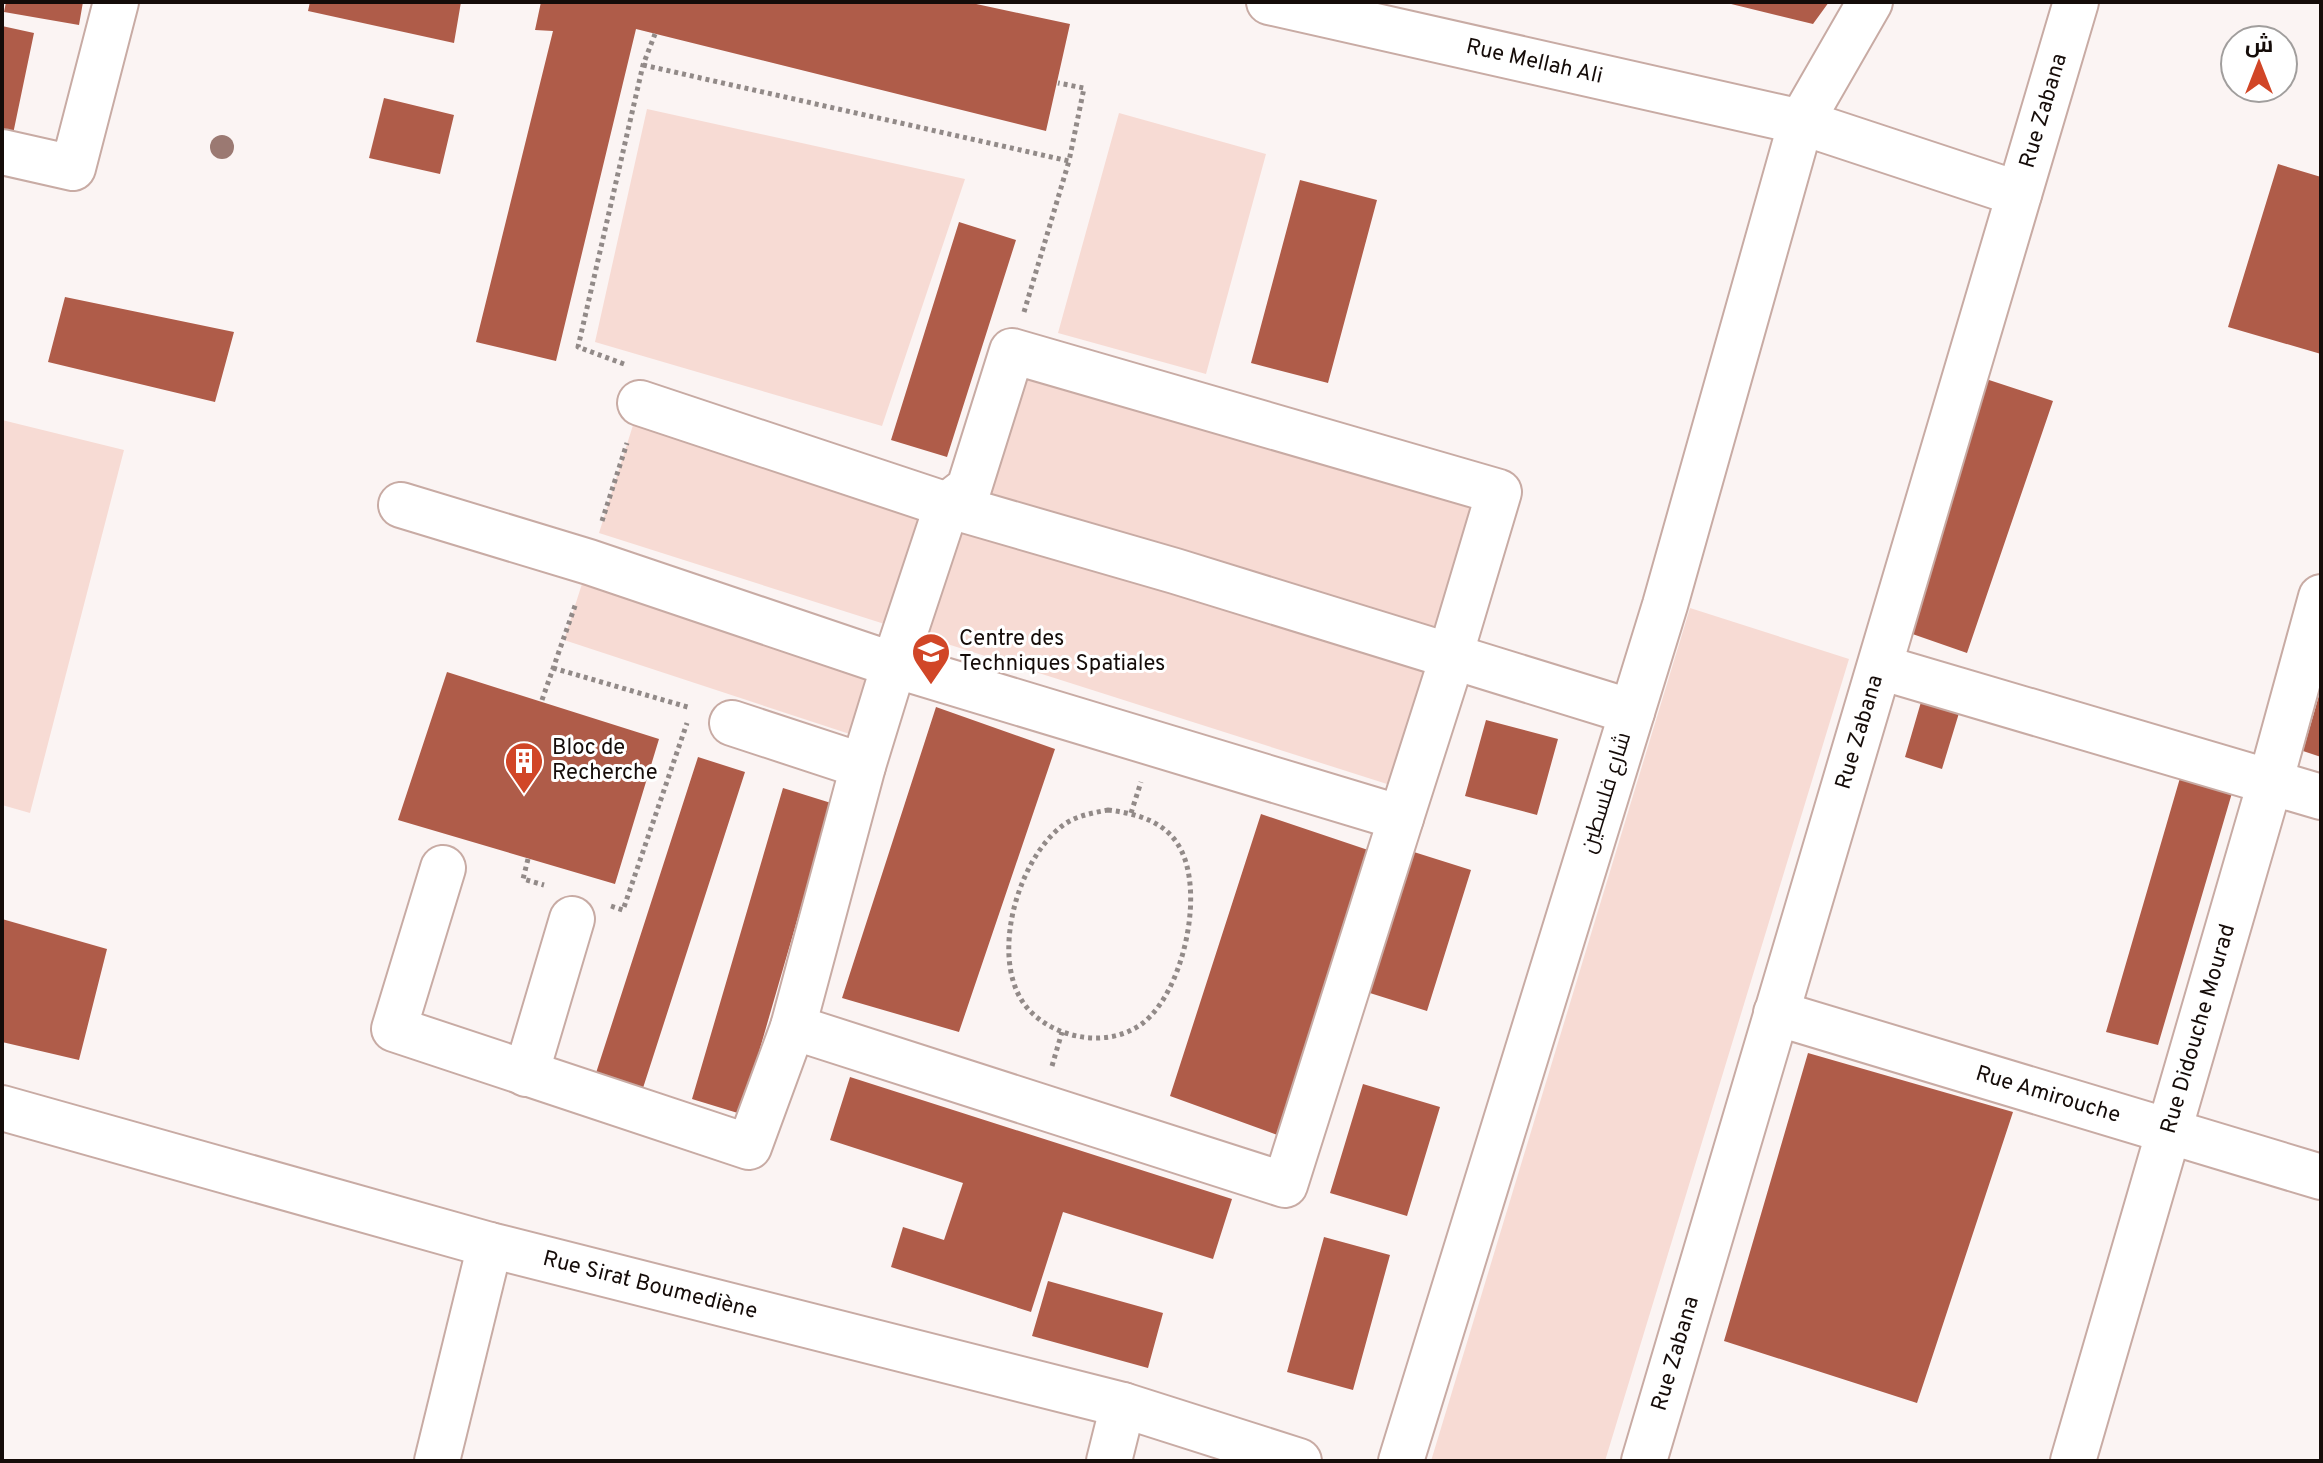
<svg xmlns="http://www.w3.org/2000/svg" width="2323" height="1463" viewBox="0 0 2323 1463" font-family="Overpass,Cairo,sans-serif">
<rect width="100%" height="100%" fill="#fbf4f3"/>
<!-- green -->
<path fill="#f7dbd4" d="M647,109l318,70 -83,247 -287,-84z
M1119,113l147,41 -60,220 -148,-41z
M1012,351l487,141 -43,144 -487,-148z
M640,403l813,252 -44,136 -810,-258z
M2,420l122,30 -94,363 -28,-8z
M589,562l305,103 -23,76 -307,-101z
M1690,608l159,51 -244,802h-174z"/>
<!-- building -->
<path fill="#af5c49" d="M6,2h77l-4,23 -75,-13z
M310,2h151l-7,41 -146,-32z
M541,2h426l103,22 -24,107 -410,-102 -80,332 -80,-19 77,-311 -18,-1z
M1723,2h106l-16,22z
M2,26l32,7 -21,101 -11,-2z
M384,98l70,17 -14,59 -71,-16z
M2278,164l43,13v177l-93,-27z
M1300,180l77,20 -49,183 -77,-20z
M959,222l57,18 -69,217 -56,-17z
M65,297l169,35 -19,70 -167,-40z
M1986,379l67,22 -86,252 -66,-23z
M447,672l212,67 -44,145 -217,-64z
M2320,692h1v65l-18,-6z
M1921,702l38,11 -17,56 -37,-12z
M936,707l119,42 -96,283 -117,-34z
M1486,720l72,19 -21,76 -72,-19z
M698,757l47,15 -102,316 -47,-15z
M2180,778l52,15 -74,252 -52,-13z
M783,788l48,15 -90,311 -49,-15z
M1261,814l107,36 -88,286 -110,-40z
M1398,847l73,23 -44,141 -73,-23z
M2,919l105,30 -28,111 -77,-18z
M1808,1053l205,59 -96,291 -193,-62z
M850,1077l382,122 -19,60 -150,-47 -32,100 -140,-45 12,-40 41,13 19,-57 -133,-43z
M1363,1084l77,23 -33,109 -77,-23z
M1324,1237l66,18 -37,135 -66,-18z
M1048,1281l115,32 -15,55 -116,-32z"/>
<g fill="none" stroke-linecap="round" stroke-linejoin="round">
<!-- street casing -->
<g stroke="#c8aba4" stroke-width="48">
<g id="street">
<path d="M2,152l71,16 43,-166"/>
<path d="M640,403l307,102 228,66 457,141"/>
<path d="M401,505l188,57 305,103 507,153 52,-163 3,-19 43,-144 -487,-141 -43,137 -22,17 -53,160 -31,101 -70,261 -44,120 -355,-118 49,-161"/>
<path d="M1880,667l441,130"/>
<path d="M732,723l131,43"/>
<path id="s1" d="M1776,1013l545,164"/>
<path d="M793,1027l492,158 116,-367"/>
<path d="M526,1074l46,-155"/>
<path id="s2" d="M2,1108l488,137 633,160 176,56"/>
<path d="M437,1461l53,-216"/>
<path d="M1109,1461l14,-56"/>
<path d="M1401,1461l264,-856 136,-483 218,72"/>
<path id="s3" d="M1644,1461l432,-1459"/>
<path id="s4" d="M2073,1461l197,-678 51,-186"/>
</g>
</g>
<!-- secondary casing -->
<g stroke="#c8aba4" stroke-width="48">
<g id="secondary">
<path id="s5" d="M1269,2l532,120 69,-120"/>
</g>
</g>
<!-- path -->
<path stroke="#928a88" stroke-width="5" stroke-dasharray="4 4" stroke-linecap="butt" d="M643,65l426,96 15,-73 -26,-5
M1024,312l45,-151
M624,364l-46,-17 65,-282 12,-31
M602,521l25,-78
M553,668l138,40
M542,700l34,-97
M1108,810c25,3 54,10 69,33 30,44 7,148 -34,180 -33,25 -84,17 -112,-11 -45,-45 -15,-151 31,-186 13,-10 30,-13 46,-16z
M1131,813l10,-31
M528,859l-5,20 21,6
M611,906l12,4 64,-187
M1052,1066l10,-34"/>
<!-- street -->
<use href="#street" stroke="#fff" stroke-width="44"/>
<!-- secondary -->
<use href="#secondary" stroke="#fff" stroke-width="44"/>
</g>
<!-- trees -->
<circle fill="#9b7972" cx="222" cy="147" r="12"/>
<!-- icons -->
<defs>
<g id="university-pin" transform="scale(2)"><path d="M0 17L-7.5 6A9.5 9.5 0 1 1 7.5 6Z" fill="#d14627" stroke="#fff"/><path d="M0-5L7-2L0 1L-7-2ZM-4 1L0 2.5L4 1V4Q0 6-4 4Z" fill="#fff"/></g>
<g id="building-pin" transform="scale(2)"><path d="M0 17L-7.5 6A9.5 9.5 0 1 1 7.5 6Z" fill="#d14627" stroke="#fff"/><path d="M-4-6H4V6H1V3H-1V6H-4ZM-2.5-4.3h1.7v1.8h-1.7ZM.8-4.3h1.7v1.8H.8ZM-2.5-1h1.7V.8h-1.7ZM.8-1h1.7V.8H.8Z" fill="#fff"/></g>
</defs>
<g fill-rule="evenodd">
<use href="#university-pin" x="931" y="652"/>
<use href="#building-pin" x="524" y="761"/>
</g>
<g text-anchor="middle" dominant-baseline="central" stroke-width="6" stroke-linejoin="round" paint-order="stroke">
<!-- street labels -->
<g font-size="22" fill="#150c09" stroke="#fff">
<text stroke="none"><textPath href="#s5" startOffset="272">Rue Mellah Ali</textPath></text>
<text stroke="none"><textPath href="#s3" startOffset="1408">Rue Zabana</textPath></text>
<text stroke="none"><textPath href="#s3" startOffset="760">Rue Zabana</textPath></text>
<text transform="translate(1607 793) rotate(-73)">شارع فلسطين</text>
<text stroke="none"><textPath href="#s4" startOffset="450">Rue Didouche Mourad</textPath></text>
<text stroke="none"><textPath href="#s1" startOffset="284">Rue Amirouche</textPath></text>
<text stroke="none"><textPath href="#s2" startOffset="672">Rue Sirat Boumediène</textPath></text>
<text stroke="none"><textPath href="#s3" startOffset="112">Rue Zabana</textPath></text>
</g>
<!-- poi labels -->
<g font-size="22" fill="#150c09" stroke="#fff" text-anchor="start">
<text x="959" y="639">Centre des<tspan x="959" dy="25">Techniques Spatiales</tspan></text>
<text x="552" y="748">Bloc de<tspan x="552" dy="25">Recherche</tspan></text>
</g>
</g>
<!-- border -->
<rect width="2323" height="1463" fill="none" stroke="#150c09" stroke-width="8"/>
<!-- north arrow -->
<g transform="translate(2259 64)"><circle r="38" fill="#ffffff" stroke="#a19e9d" stroke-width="2"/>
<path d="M0-6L14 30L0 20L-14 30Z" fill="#d14627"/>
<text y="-12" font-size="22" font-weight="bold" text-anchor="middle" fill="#150c09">ش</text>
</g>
</svg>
